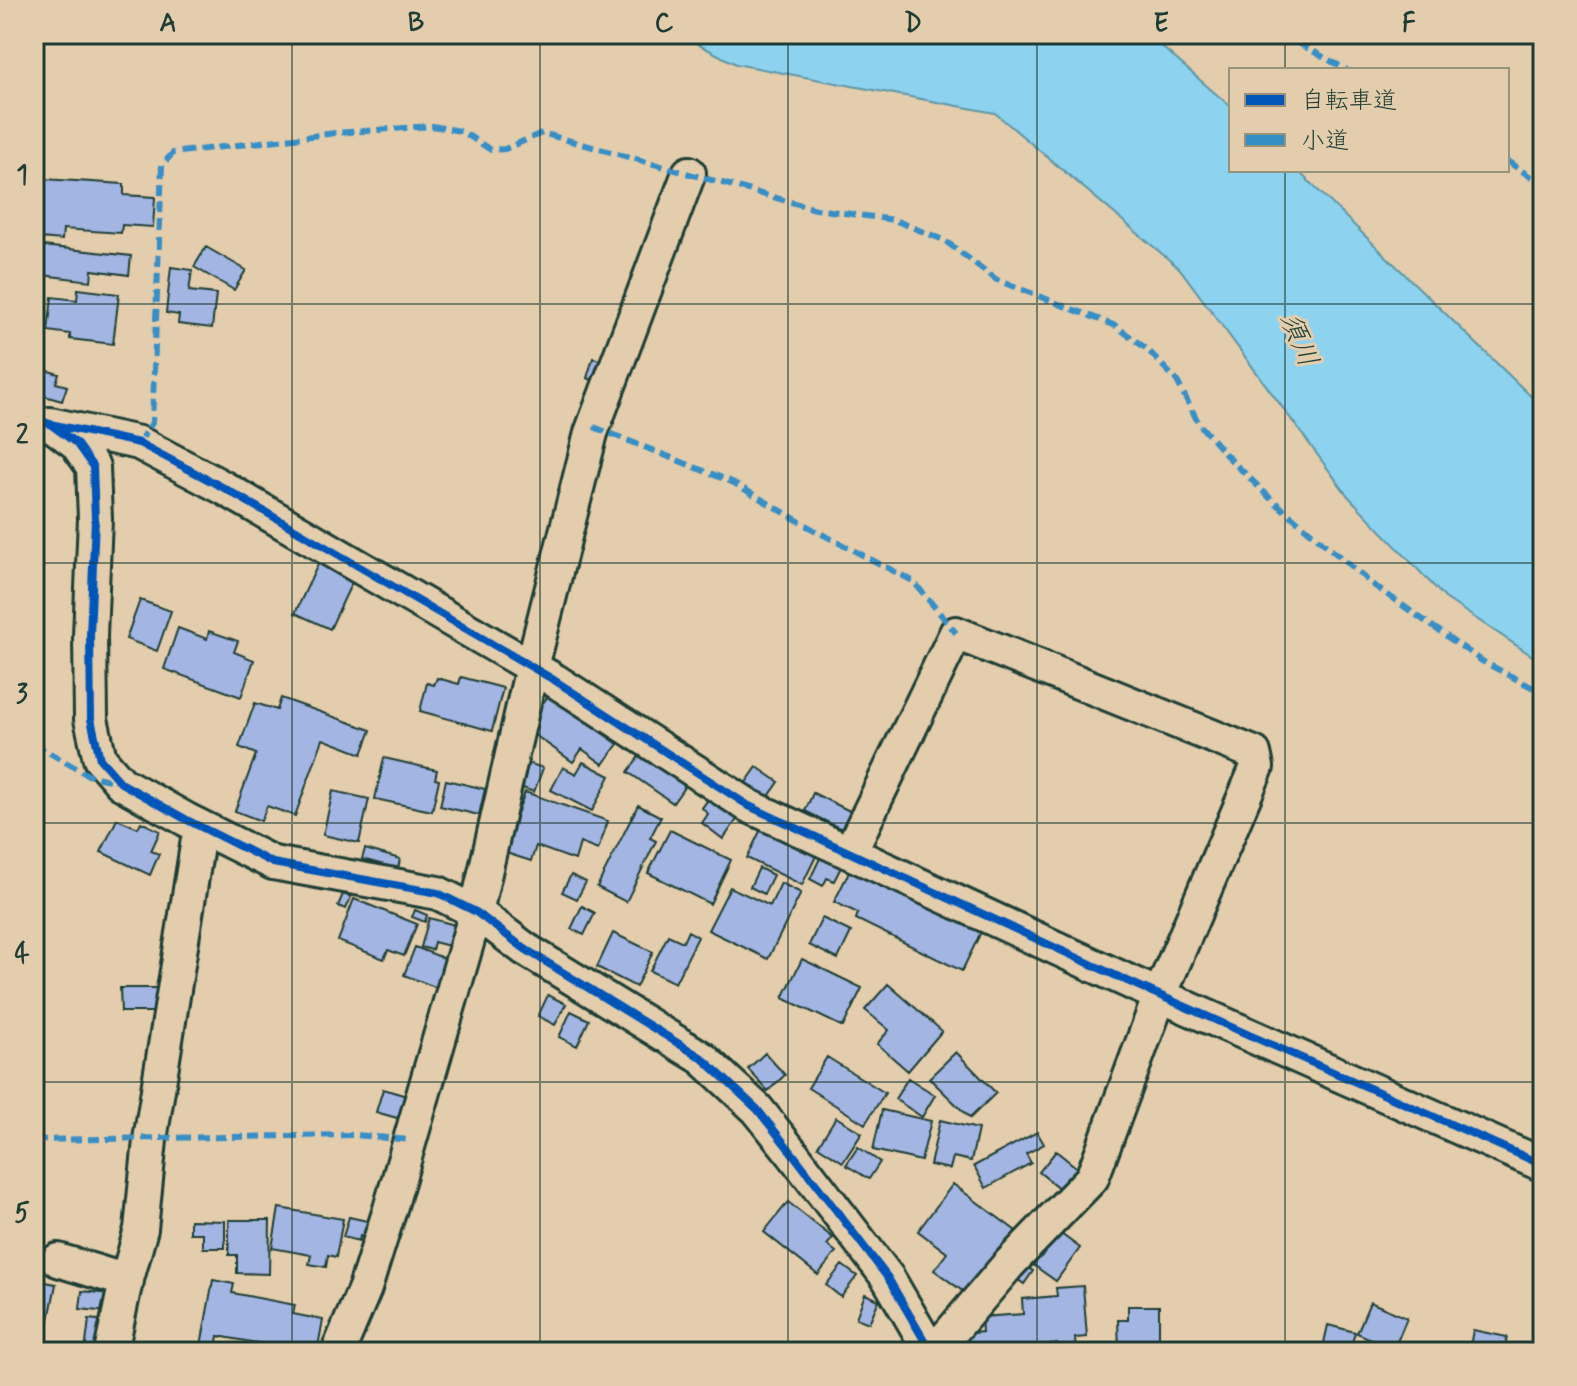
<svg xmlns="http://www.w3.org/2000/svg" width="1577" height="1386" viewBox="0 0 1577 1386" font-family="Mynerve,'Klee One',sans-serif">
<rect width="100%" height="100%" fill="#e3cdad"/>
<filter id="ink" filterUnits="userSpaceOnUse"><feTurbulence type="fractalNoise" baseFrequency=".0125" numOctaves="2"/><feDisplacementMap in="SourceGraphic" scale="16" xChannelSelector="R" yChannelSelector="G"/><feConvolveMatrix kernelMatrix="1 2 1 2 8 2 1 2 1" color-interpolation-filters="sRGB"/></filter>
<g filter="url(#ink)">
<!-- water -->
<path fill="#8dd2ef" stroke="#6196a4" stroke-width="2" d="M678,34h469l84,73v63h66l246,238v255l-98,-65 -97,-102 -168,-227 -185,-156 -259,-49z"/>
<!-- building -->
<path fill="#a3b5e3" stroke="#1f3d34" stroke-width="2" d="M43,179l81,5v11l31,2 -2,30 -31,-2 -1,8 -58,-4 -1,11 -22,-2z
M34,245l97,11 -2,19 -37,-5 -1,11 -57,-7z
M206,247l40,23 -12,20 -40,-23z
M171,267l21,3 -3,21 27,3 -4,34 -34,-4 1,-9 -13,-2z
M78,289l41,5 -6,50 -43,-5v-5l-22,-3 4,-34 25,3z
M593,358l17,5 -6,21 -17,-6z
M34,367l25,7 -3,9 11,3 -5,15 -28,-8z
M319,562l35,16 -24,51 -35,-16z
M140,600l31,11 -14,40 -31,-12z
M178,628l29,11 2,-8 29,10 -4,11 20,8 -13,37 -77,-28z
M461,677l42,11 -11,43 -72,-20 7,-28 7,2 3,-7 22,6z
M548,696l70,48 -15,20 -21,-15 -9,13 -48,-34z
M281,698l90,32 -9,24 -39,-15 -28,77 -28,-10 -6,15 -26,-10 21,-57 -17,-7 16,-44 22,7z
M642,752l45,31 -14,20 -45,-31z
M384,758l53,12 -2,9 4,1 -7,31 -57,-12z
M519,760l24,8 -9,24 -23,-8z
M583,762l27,14 -18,35 -41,-21 12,-23 13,7z
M757,767l22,15 -12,17 -22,-15z
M446,780l39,9 -6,26 -39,-9z
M333,791l36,8 -10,44 -36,-8z
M525,792l83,29 -10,29 -18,-7 -5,17 -39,-14 -5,15 -28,-9z
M813,793l45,22 -9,18 -44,-22z
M712,794l29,20 -18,25 -21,-16 6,-9 -6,-6z
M638,805l23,12 -11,21 6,3 -30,61 -29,-15z
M117,819l21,9 3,-6 19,9 -9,20 8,3 -9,21 -49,-23z
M762,827l55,27 -15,31 -55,-27z
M670,830l61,30 -21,44 -62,-31z
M365,849l35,10 -2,10 -36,-10z
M822,854l21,9 -9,18 -7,-3 -4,8 -13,-7z
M759,868l14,7 -9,19 -14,-7z
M851,868l130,64 -19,39 -106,-52 2,-6 -24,-11z
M571,875l15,7 -9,17 -15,-7z
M781,883l20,10 -33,66 -60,-29 22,-43 40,19z
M343,894l8,3 -5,12 -8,-3z
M354,899l63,25 -13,32 -16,-6 -4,9 -46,-18z
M582,906l13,7 -11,22 -13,-6z
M415,910l12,5 -2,7 -13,-5z
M429,918l30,8 -6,21 -19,-5 -2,8 -11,-3z
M822,918l29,14 -13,27 -29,-14z
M688,931l10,6 -23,46 -25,-12 18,-36 15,7z
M613,933l40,19 -17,35 -39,-20z
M415,947l36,14 -11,28 -36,-14z
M802,959l60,29 -19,39 -60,-29z
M888,984l54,47 -34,40 -31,-27 12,-14 -24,-20z
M120,988h38l1,24h-38z
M548,995l18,9 -11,21 -17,-9z
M571,1011l18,9 -12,26 -18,-9z
M956,1052l40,41 -26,25 -41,-40z
M765,1053l20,22 -17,16 -20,-22z
M827,1057l58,36 -20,31 -57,-36z
M908,1078l27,17 -13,22 -27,-18z
M383,1089l27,8 -6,23 -28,-8z
M882,1110l49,11 -10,40 -48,-11z
M836,1117l26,16 -19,29 -25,-16z
M940,1120l38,9 -7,32 -18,-4 -3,12 -20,-4z
M1037,1132l7,12 -18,10 5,9 -45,25 -12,-22z
M858,1147l22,15 -11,17 -23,-14z
M1056,1151l21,17 -17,21 -21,-17z
M953,1184l63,47 -48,64 -34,-25 13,-17 -29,-22z
M788,1202l45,36 -6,7 9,7 -18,23 -54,-43z
M279,1208l64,11 -7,38 -8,-2 -2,12 -17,-3 2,-9 -39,-7z
M349,1217l23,5 -4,16 -8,-2 -1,5 -16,-4z
M190,1220l35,1v27h-22v-15h-13z
M229,1220h41l-1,54 -32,-1v-18h-8z
M34,1221l8,1 -4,29h-4z
M1057,1231l23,17 -24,33 -24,-17z
M1023,1264l10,7 -9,13 -10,-7z
M842,1265l15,11 -16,21 -15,-12z
M34,1280l22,4 -9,46 -13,-2z
M213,1280l21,4 -2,9 63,12 -2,9 30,6 -6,32h-39l1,-5 -61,-11 -3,16 -15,-1z
M1083,1286l4,51 -12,1 1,13 -19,1v-8l-74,5v-3l-20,1 -1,-13 20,-2 -1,-15 42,-3 -1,-15 35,-3 -1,-8z
M82,1291l28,3 -2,18 -28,-3z
M865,1294l14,6 -10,23 -13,-5z
M1370,1302l37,16 -13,31 -37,-16z
M1128,1306h31v46h-40l-1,-32h10z
M89,1319l17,2 -3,31h-18z
M1328,1325l27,7 -3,11 10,2 -1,7h-39z
M1473,1330l34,7 -3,15h-35z"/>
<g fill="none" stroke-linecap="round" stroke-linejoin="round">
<!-- minor casing -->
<g stroke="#1f3d34" stroke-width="38">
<path id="minor" d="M50,424l89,19 85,45 330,192 195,126 385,178 409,181
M52,425l24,18 17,24 2,52 -5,116 1,84 9,40 21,24 66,37 86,43 165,30 38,19 49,37 177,109 55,51 36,45 95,124 43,74
M850,852l106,-219 298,120 3,14 -97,228 -68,183 -83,86 -75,88
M58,1260l69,21
M111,1352l13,-62 17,-61 9,-89 50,-313
M338,1352l27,-64 25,-79 86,-297 56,-245 59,-234 98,-260"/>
</g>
<!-- minor -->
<use href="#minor" stroke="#e3cdad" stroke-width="32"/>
<!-- quiet -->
<path stroke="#378ec5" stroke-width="6" stroke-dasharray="12 6" stroke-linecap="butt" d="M1282,34l65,36
M1507,161l36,24
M594,427l138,55 84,49 97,50 43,52
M139,443l13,-20 10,-258 11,-12 162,-20 97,-7 29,5 30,19 14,-1 37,-16 274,76 78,11 50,20 53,40 119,46 32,24 29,31 22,43 26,30 45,44 102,86 110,77 61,32
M34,744l54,31 29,7
M34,1140l321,-5 55,5"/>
<!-- cycleway casing -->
<g stroke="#e3cdad" stroke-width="13">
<path id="cycleway" d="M34,418l16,6 26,19 17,24 2,52 -5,116 1,84 9,40 21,24 66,37 86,43 165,30 38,19 49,37 177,109 55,51 36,45 95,124 43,74
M50,424l89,19 85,45 330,192 195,126 385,178 409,181"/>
</g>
<!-- cycleway -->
<use href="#cycleway" stroke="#0057b8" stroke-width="8"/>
</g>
</g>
<!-- grid -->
<path fill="none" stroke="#1f3d34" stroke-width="2" stroke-opacity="0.55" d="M292,34v1318M540,34v1318M788,34v1318M1037,34v1318M1285,34v36M1285,170v1182M34,304h1509M34,563h1509M34,823h1509M34,1082h1509"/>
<g text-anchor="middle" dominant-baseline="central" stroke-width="6" stroke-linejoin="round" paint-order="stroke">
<!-- water labels -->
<g font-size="28" font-style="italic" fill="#24443d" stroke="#e3cdad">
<text transform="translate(1298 340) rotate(67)">須川</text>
</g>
</g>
<!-- margin -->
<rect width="1577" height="1386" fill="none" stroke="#e3cdad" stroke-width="88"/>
<!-- legend -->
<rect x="1229" y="68" width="280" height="104" fill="#e3cdad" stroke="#95937d" stroke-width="2"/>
<rect x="1245" y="94" width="40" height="12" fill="#0057b8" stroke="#95937d" stroke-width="2"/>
<text x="1301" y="108" font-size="24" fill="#1f3d34">自転車道</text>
<rect x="1245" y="134" width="40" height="12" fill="#378ec5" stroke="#95937d" stroke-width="2"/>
<text x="1301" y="148" font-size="24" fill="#1f3d34">小道</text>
<rect x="44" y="44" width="1489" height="1298" fill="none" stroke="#1f3d34" stroke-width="3"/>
<g font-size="26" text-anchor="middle" font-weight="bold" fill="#1f3d34">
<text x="168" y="31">A</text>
<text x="416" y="31">B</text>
<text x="664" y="31">C</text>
<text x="913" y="31">D</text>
<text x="1161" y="31">E</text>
<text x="1409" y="31">F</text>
<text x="22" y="183">1</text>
<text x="22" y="443">2</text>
<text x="22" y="702">3</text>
<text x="22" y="962">4</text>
<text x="22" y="1221">5</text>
</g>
</svg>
